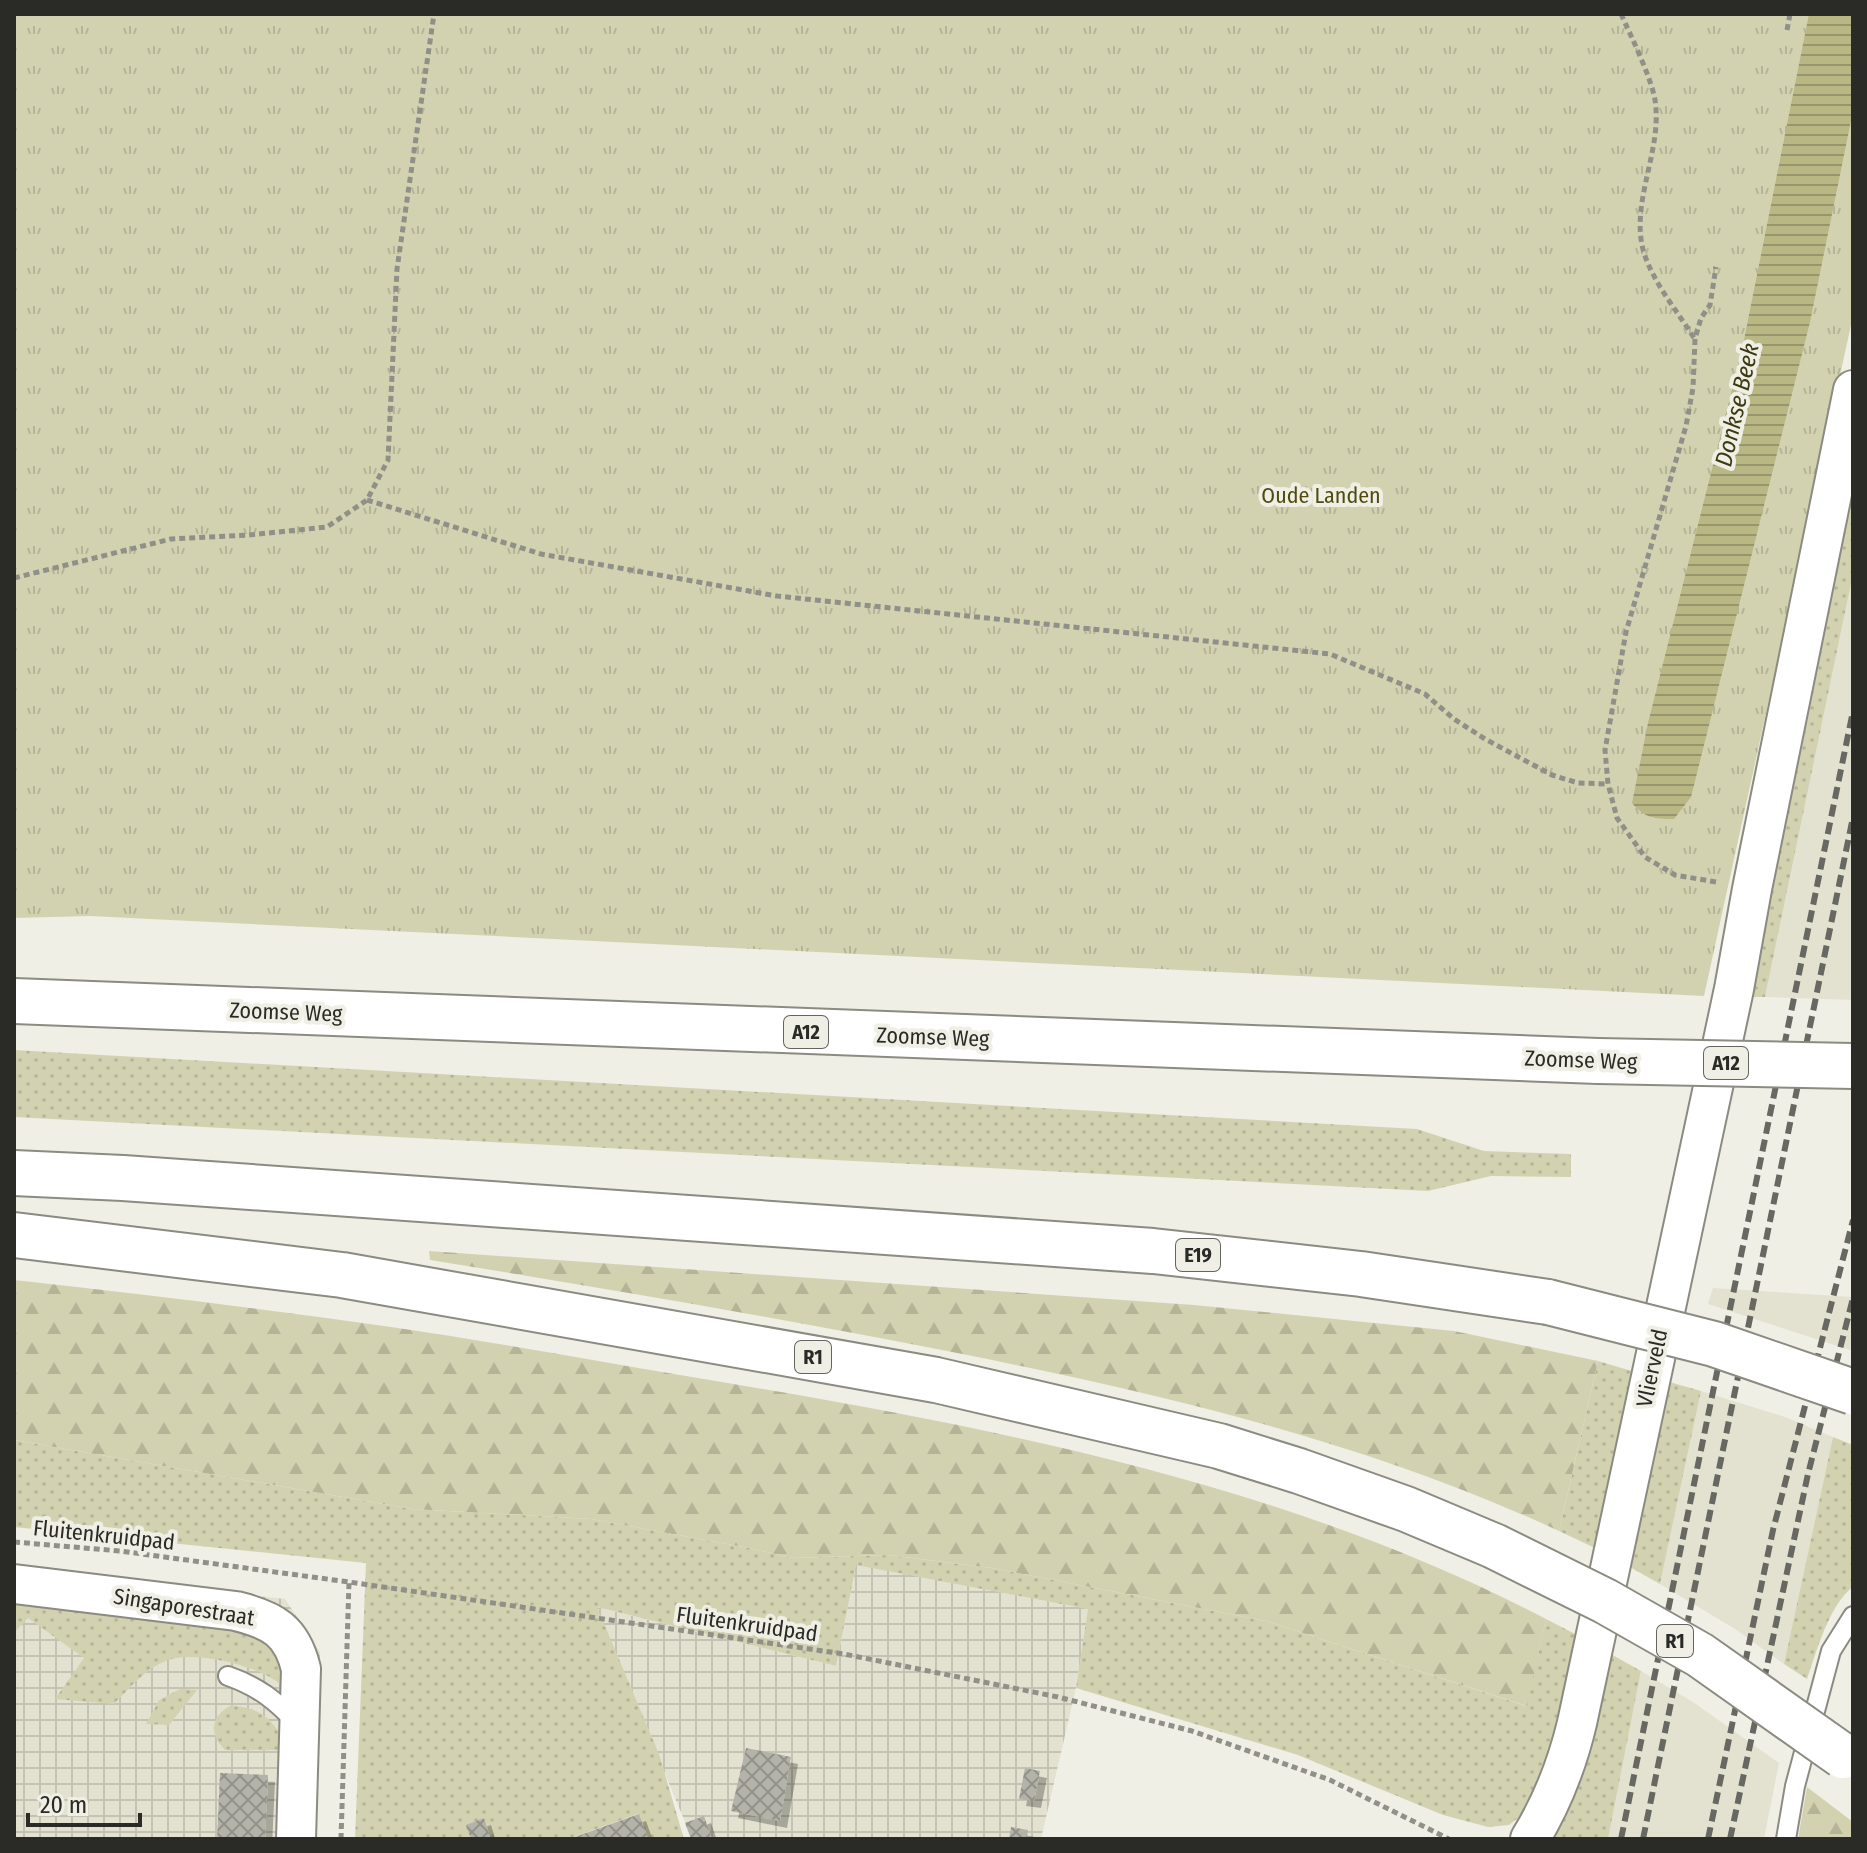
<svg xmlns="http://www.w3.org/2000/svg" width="1867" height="1853" viewBox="0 0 1867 1853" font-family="'Fira Sans Condensed',sans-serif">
<defs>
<pattern id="industrial-grid" width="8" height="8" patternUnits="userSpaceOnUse" patternTransform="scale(2)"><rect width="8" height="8" fill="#e3e2d1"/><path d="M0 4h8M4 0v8" fill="none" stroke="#c3c2b3"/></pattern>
<pattern id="grass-dots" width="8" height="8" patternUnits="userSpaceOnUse" patternTransform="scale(2)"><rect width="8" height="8" fill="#d3d2b0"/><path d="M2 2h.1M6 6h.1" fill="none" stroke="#b5b497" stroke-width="1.8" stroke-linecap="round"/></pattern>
<pattern id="forest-firs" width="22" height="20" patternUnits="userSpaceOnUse" patternTransform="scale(2)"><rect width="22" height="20" fill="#d3d2b0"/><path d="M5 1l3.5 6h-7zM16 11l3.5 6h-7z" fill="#b5b497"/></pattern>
<pattern id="park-tufts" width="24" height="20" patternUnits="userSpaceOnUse" patternTransform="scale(2)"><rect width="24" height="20" fill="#d3d2b0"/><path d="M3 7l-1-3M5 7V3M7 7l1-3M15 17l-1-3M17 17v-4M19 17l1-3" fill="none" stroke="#b5b497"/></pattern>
<pattern id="water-rules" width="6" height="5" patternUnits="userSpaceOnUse" patternTransform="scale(2)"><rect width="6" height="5" fill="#b9b784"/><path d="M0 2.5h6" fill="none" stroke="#97956c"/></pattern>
<pattern id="building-cross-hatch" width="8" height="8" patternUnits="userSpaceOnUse" patternTransform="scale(2)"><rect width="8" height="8" fill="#b3b3aa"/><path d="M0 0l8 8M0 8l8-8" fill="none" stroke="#92928a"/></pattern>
<filter id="shadow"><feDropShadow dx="7" dy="7" stdDeviation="0" flood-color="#0004"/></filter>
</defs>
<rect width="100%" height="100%" fill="#efefe5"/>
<!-- built -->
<path fill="#e3e2d1" d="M1853,574v426l-88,-3z
M1713,1288l140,9v54l-145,-47z
M1701,1391l84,26 48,20 -49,227 -49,-35 -75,-45z
M1641,1671l52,31 86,61 -15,76h-156z"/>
<!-- industrial -->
<path fill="url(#industrial-grid)" d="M856,1564l233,45 -13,79 -35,151h-349l-96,-232 240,59z
M14,1569l271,30 35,53 -8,187h-298z"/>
<!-- grass -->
<path fill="url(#grass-dots)" d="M1853,449v125l-88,423h-13l5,-30v-27z
M14,1050l1403,79 67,22 87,3v23l-80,-1 -63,15 -1414,-74z
M1598,1361l37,11 -38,177 -38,-18z
M1666,1381l35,10 -41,193 -32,-18z
M1833,1437l20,8v142c-23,16 -37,66 -46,92l-23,-15z
M14,1440l398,69 179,10 158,29 43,10 96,-3 104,13 274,53 260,85 20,-87 33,17 -13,73 -33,97 -24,19 -21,2 -45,-12 -145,-60 -222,-67 12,-79 -232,-44 -20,101 -239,-59 62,147 25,85h-36l-10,-25 -70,25h-213l11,-276 -352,-36z
M14,1603l207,23 34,10 12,7 17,24 -2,19c-20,-20 -87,-36 -114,-26 -22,8 -38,28 -54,44l-59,-5 29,-41 -56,-40 -14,15z
M1609,1653l32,18 -33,168h-56z
M180,1689l17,1 -28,35 -23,-1 13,-24z
M230,1706c23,0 40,9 51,30l-1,14h-55c-16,-16 -15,-33 5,-44z"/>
<!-- forest -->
<path fill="url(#forest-firs)" d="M429,1251l765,54 260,26 144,30 -39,170c-192,-89 -400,-138 -607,-179 -173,-34 -348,-64 -522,-92z
M14,1280c126,14 252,29 377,47 97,14 193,32 289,48 295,49 598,104 866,244l-19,87 -261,-85 -274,-53 -104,-13 -96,3 -43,-10 -158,-29 -179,-10 -398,-69z
M1807,1787l46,35v17h-55z"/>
<!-- park -->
<path fill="url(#park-tufts)" d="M14,14h1839v302l-149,680 -1614,-80 -76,2z"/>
<!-- water -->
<path fill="url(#water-rules)" d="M1809,14h44v97l-43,211 -119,475 -17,22c-19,0 -30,-1 -42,-16l16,-80 94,-373z"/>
<!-- building -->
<path fill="url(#building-cross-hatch)" filter="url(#shadow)" d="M746,1748l45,9 -11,64 -49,-10z
M1025,1768l15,3 -6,30 -15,-2z
M220,1773l48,2 -3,64h-48z
M639,1814l9,25h-79z
M704,1816l8,23h-21l-6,-16z
M484,1818l6,19 -19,2 -5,-14z
M1011,1827l17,3 -1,9h-18z"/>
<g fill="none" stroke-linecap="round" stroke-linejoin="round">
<!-- lane casing -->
<g stroke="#8b8b82" stroke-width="22">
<path id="lane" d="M228,1676c31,11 47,24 70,48
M1786,1839l9,-53 36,-135 22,-35"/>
</g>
<!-- street casing -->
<g stroke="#8b8b82" stroke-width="42">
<path id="street" d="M14,1584l222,27c37,9 56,20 65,58l-5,170
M1530,1839c22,-36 37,-74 47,-116l157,-734 18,-100 101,-499"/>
</g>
<!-- highway casing -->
<g stroke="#8b8b82" stroke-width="48">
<path id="highway" d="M14,1001l1584,60
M14,1173l109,5 1030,73 208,23 187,28
M14,1235l328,40 594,105 283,66 80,25 107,38 88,37"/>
</g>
<!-- path -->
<path stroke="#909089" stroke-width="5" stroke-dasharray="6 4" stroke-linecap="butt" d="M1621,14c10,22 30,63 34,86 8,51 -26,103 -11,153 10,31 34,59 50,85
M1787,30l3,-16
M367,500l174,54 236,42 553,58 95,40 29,25 31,20 67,36 26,8 30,1
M14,578l157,-39 78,-4 78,-8 40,-27 21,-40 9,-191 37,-255
M1716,882l-41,-7 -30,-18 -28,-39 -9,-34 -3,-34 21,-118 60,-206 7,-38 2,-49 6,-21 9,-13 6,-38
M14,1542l106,9 229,31 495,72 214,43 134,34 138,49 119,59
M341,1839l8,-257"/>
<!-- lane -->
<use href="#lane" stroke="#fff" stroke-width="18"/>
<!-- street -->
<use href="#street" stroke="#fff" stroke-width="38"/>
<!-- highway -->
<use href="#highway" stroke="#fff" stroke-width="44"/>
<!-- rail -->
<path stroke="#686862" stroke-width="6" stroke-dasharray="12 6" stroke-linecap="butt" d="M1621,1839l232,-1128
M1643,1839l210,-1022
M1708,1839l65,-309 80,-310
M1730,1839l78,-365 45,-176"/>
<!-- highway-bridge casing -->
<g stroke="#8b8b82" stroke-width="48" stroke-linecap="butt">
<path id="highway-bridge" d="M1598,1061l255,5
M1548,1302l166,42 139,48
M1494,1546l111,55 95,54 143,101"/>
</g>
<!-- highway-bridge -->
<use href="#highway-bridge" stroke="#fff" stroke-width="44"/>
</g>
<g text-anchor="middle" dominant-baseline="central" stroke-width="8" stroke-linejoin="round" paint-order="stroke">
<!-- shield labels -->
<g fill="#efefe5" stroke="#65655f" stroke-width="2">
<rect x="784" y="1016" width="44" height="32" rx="6"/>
<rect x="1704" y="1047" width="44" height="32" rx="6"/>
<rect x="1176" y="1239" width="44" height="32" rx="6"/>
<rect x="795" y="1341" width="36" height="32" rx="6"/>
<rect x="1657" y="1625" width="36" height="32" rx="6"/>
</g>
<g font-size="20" font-weight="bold" fill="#2a2a26">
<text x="806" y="1032">A12</text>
<text x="1726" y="1063">A12</text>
<text x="1198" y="1255">E19</text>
<text x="813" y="1357">R1</text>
<text x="1675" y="1641">R1</text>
</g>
<!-- park labels -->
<g font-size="22" fill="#504c0f" stroke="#efefe5">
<text x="1321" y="495">Oude Landen</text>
</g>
<!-- street labels -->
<g font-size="22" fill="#2a2a26" stroke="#efefe5">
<text transform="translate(286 1012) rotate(2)">Zoomse Weg</text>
<text transform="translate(933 1037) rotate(2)">Zoomse Weg</text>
<text transform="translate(1581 1060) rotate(2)">Zoomse Weg</text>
<text transform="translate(1652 1368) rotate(-78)">Vlierveld</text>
<text transform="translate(104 1535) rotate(6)">Fluitenkruidpad</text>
<text transform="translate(184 1607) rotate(9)">Singaporestraat</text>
<text transform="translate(747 1624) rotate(8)">Fluitenkruidpad</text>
</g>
<!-- water labels -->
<g font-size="24" font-style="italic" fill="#3d3a12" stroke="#efefe5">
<text transform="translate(1737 405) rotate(-77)">Donkse Beek</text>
</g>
</g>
<!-- border -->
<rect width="1867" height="1853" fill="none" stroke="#2a2a26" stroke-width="32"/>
<!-- scale -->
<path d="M28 1813v12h112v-12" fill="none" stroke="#2a2a26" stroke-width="4"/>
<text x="40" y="1813" font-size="24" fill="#2a2a26" stroke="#efefe5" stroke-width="6" paint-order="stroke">20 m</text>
</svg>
